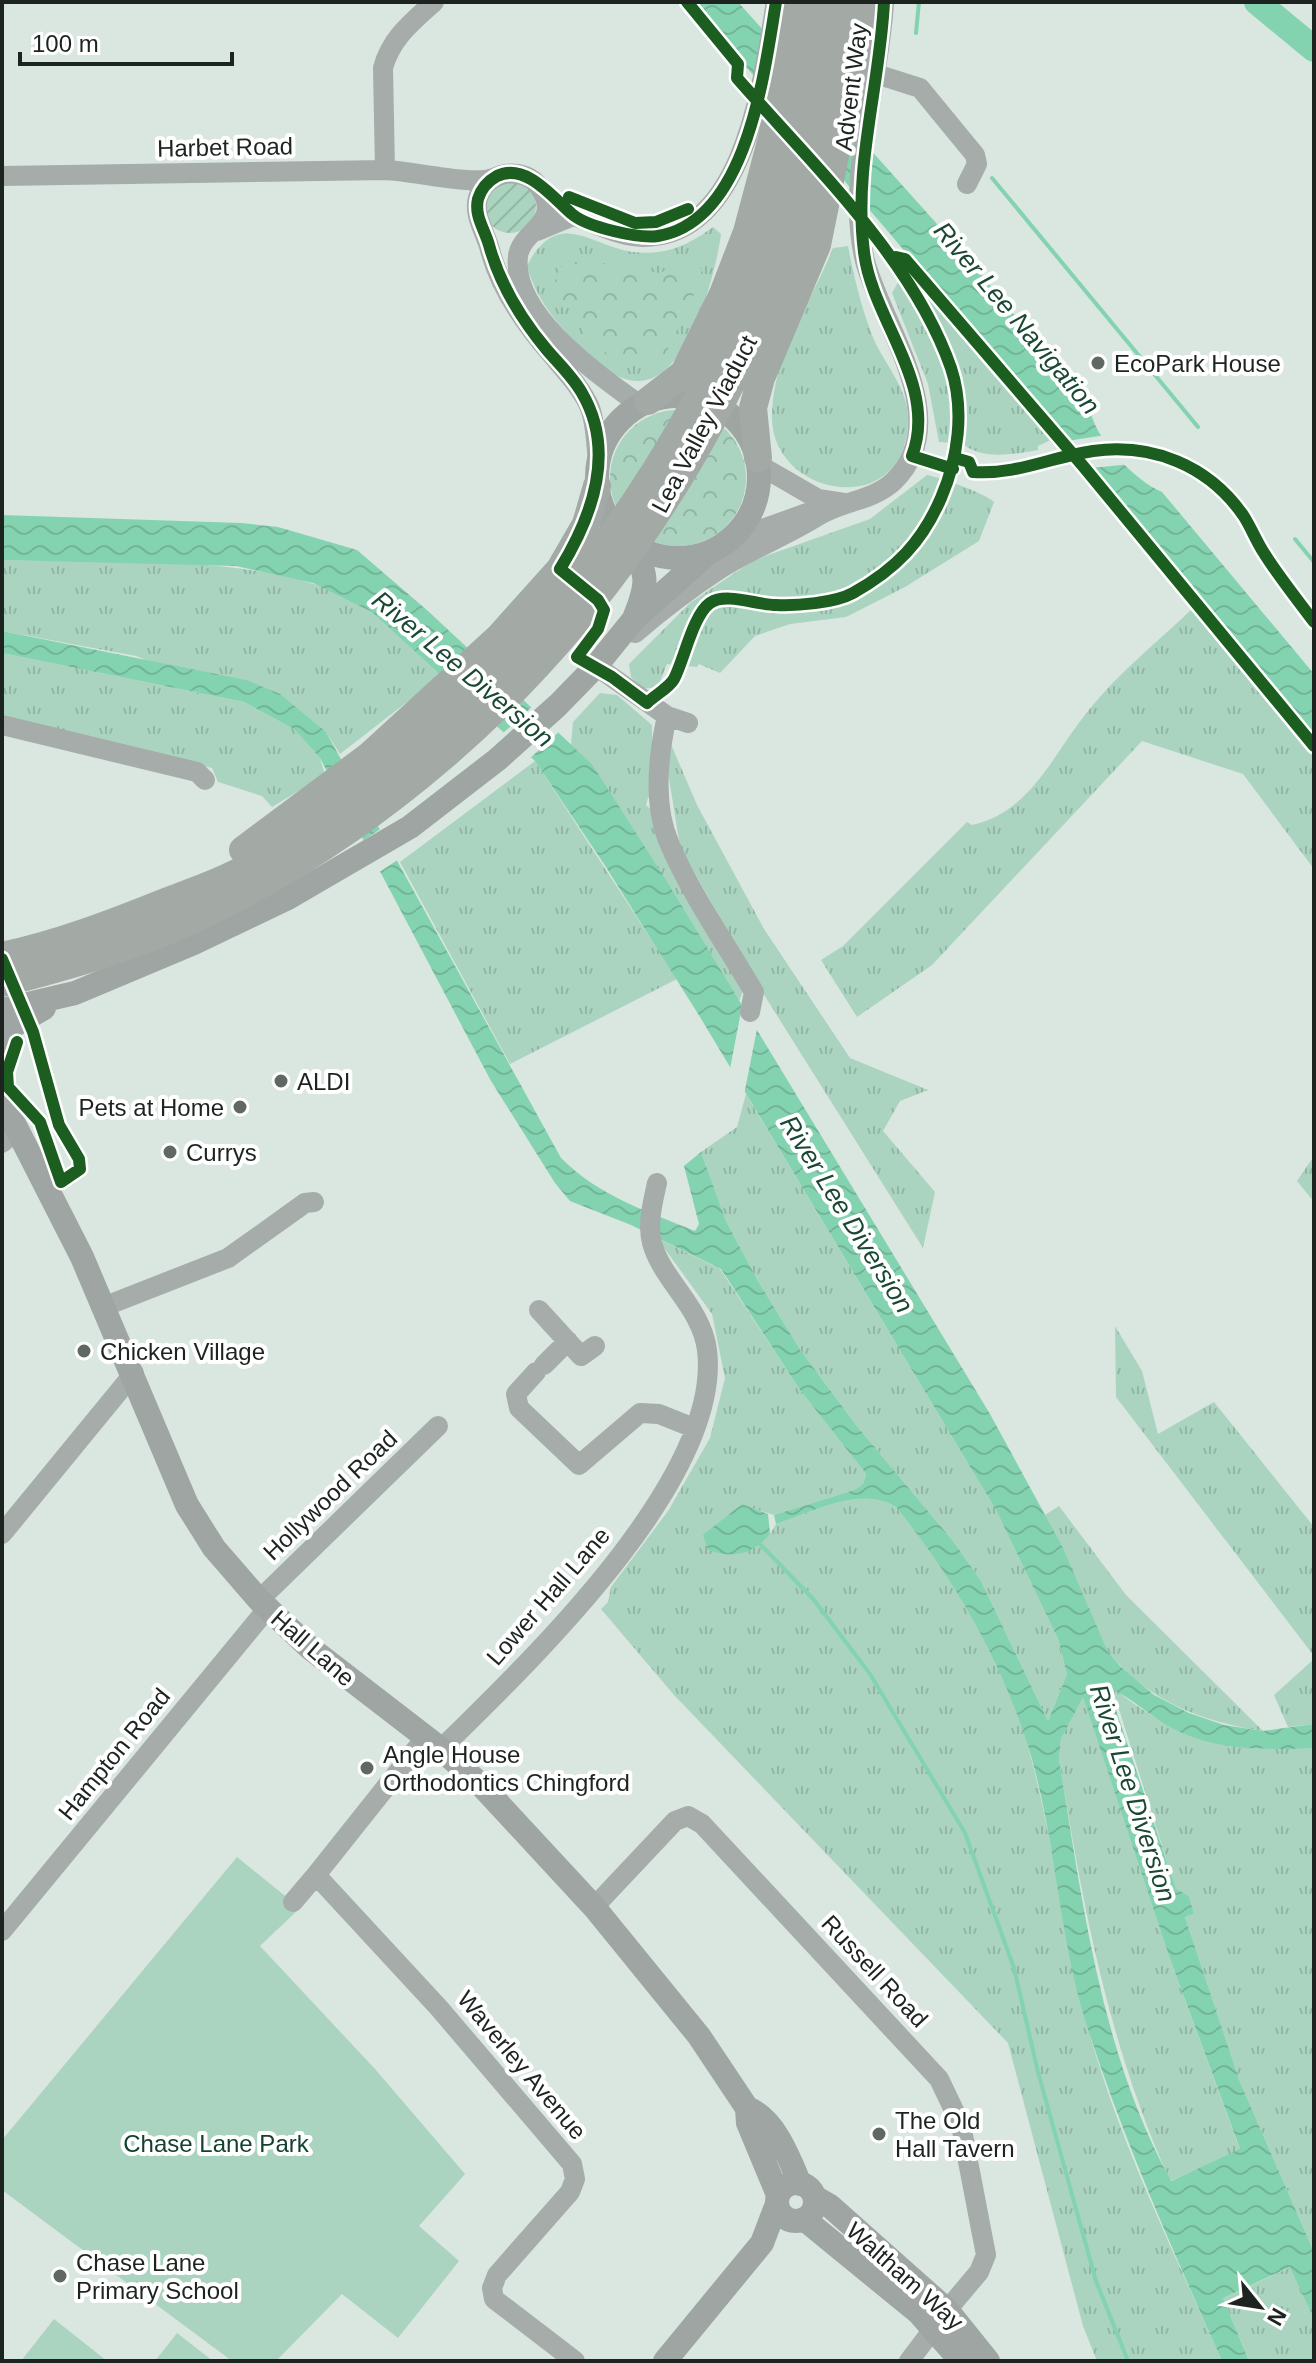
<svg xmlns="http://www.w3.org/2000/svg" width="1316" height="2363" viewBox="0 0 1316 2363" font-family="Helvetica,sans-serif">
<defs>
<pattern id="grass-tufts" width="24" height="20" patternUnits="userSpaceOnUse" patternTransform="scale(2)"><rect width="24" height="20" fill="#aad4c0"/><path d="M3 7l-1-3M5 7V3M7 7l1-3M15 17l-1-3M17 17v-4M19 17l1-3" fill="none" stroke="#92b6a5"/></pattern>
<pattern id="forest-crowns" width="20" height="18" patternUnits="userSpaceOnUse" patternTransform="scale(2)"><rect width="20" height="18" fill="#aad4c0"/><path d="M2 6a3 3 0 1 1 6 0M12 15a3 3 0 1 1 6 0" fill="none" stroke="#92b6a5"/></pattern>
<pattern id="garden-furrows" width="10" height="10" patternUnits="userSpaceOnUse" patternTransform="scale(2)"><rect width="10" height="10" fill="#aad4c0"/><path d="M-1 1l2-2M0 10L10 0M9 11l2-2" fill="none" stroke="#92b6a5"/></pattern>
<pattern id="water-waves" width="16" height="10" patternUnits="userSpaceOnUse" patternTransform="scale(2)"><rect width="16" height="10" fill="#84d3b0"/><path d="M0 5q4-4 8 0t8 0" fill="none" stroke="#72b597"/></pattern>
</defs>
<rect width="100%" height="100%" fill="#dae6e0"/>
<!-- grass -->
<path fill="url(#grass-tufts)" d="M713,227l8,7c-5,39 -33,148 -83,147 -24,0 -46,-22 -62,-38 -22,-23 -40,-45 -49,-77 30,-60 64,-20 106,-14 32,4 56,-7 80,-25z
M848,246c6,32 14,64 26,94 11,24 34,50 34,77 2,106 -141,82 -136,-5 3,-62 39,-109 61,-164z
M908,265l145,174 -15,7v4c-24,4 -54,10 -74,-5l-1,-12 -11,10 -13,-1 -11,-58 -36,-91z
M927,475c12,2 60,19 67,27l-15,39 -74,46 -59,30 -56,7 -35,12 -35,37 -21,-9 -2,3 -30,-3 -9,23 -15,2 -12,-12 -2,-13 61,-61 64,-43 116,-41z
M2,560c106,3 284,-10 372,53 24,18 47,40 69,61l-103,80 -14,-22 -190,-76 -134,-25z
M1194,607l120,145v117l-71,-95 -101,-33 -210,224 -75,52 -36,-57 22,-14 124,-124 5,3c59,-13 81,-71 116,-114 30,-38 71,-70 106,-104z
M2,653l242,49 50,27 26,29 5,17 -53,32 -10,-11 -44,-14 -6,-14 -210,-53z
M600,693l17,2 35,30 1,71 -5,2 -2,7 8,7 89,179 -4,10 -147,-237 -21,-19 2,-23z
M670,742l27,63 67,124 86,129 78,32 -28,11 -17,30 52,61 -12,56 -162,-258 -81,-143 -12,-75z
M535,761l142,218 -167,85 -110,-202z
M746,1094l250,416 62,129 9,35 -19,47 -67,-140 -28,-40 -97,-116 -55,-74 -43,-70 -32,-60 -25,-69 36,-25z
M1314,1156v46l-17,-21z
M657,1238l63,31 80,121 66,84 -3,10 -9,6 -80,25 -32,-10 28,29 6,-10c36,-12 85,-39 120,-17 40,50 79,103 105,163 48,110 54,232 84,347 31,119 88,232 137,344h-125l-14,-35 -75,-283 -334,-348 -73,-86 7,-7 3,-15 57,-76 42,-73 15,-60 -13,-64z
M1115,1326l27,45 16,63 56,-32 100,125v129l-198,-259z
M1059,1506l67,89 137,136c-61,-9 -115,-30 -155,-79l-63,-137z
M1314,1659v65l-26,3 -14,-32z
M1112,1687c71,57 113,64 202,60v505l-74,-170 -55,-165 9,-3 -5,-18 -13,-6z
M1083,1696l86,260 71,194 -70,31c-62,-138 -87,-274 -111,-422l2,-20z
M1291,2267l23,52v42h-65l-26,-63z"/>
<!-- forest -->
<path fill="url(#forest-crowns)" d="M566,262h31l62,11 24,-8 19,4 -5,19 -35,73 -43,2 -33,-26 -5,-9 -2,-20h-16l-13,-10 8,-27z
M610 478a68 68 0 1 1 136 0a68 68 0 1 1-136 0Z"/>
<!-- park -->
<path fill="#aad4c0" d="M237,1857l63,51 -40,38 115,123 90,105 -46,52 40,35 -61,77 -56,-44 -66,67h-44l-230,-171v-50z
M54,2319l53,42h-86z
M177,2333l36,28h-58z"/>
<!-- garden -->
<path fill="url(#garden-furrows)" d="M484 207a26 26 0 1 1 52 0a26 26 0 1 1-52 0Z"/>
<!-- water -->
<path fill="url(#water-waves)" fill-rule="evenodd" d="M690,2h48l234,261 118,145c3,29 45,73 72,84l152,182v66l-428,-511z
M2,515l239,8 37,4 79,23 71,61 164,153 74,116 324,534 72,132 46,106 12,14 34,29 35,18 35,12 39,6 51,-7 -1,24c-49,2 -97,3 -141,-20 -17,-8 -49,-37 -63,-39l67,200 13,7 5,18 -9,3 55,165 74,170v67l-24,-52 -67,31 26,63h-27c-49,-111 -99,-221 -136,-338 -27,-87 -30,-180 -55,-267 -28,-94 -74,-173 -135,-249 -35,-22 -84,5 -120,17l-2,-9 80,-25 9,-6 3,-10 -66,-84 -79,-121 -90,-44 -61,-24 -15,-18 -64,-102 -171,-323 -26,-29 -50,-27 -242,-49v-22l244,49 34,14 46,38 235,426c38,38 85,53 134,73l4,-7 -15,-58 17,-14 25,69 32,60 43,70 55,74 97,116 28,40 67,140 19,-47 -9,-35 -62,-129 -296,-493 -96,-153 -69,-103 -163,-149 -59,-29 -77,-17 -234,-6zM1083,1697l86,259 71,193 -69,32c-70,-127 -89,-281 -112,-422l2,-20z
M742,1504l26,10 2,20c-18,21 -37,25 -62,16l-5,-15z"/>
<!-- pier -->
<path fill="#dae6e0" d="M1106,435l25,29 -49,5 -22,-27z
M534,705l27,25 -33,30 -27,-25z
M385,826l17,31 -24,16 -17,-31z
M743,1001l15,23 -14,71 -15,-21z"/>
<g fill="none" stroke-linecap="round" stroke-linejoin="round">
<!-- stream -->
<path stroke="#84d3b0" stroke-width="4" d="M916,33l3,-31
M992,178l206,249
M1295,539l19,23
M761,1545l53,55 56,74 95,159 49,135 24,104 58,209 32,80"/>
<!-- river -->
<path stroke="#84d3b0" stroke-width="26" d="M1257,2l57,47"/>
<!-- minor -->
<path stroke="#a6aca9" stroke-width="20" d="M876,74l44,14 55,67 2,9 -10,20
M385,170l-2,-102c8,-30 29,-46 51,-66
M2,176l383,-6c28,1 88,16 108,8
M537,231l36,-15c23,7 46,21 70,21 102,0 120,-158 133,-235
M598,462c-2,-18 -2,-38 -8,-54 -9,-21 -25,-37 -39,-54 -26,-30 -51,-65 -61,-104 -4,-17 -17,-34 -12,-52 8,-28 47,-33 62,-10 23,36 -19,42 -22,68 -7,59 81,119 122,149
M759,465l59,34 26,4
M732,540l75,-27
M635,633c26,-22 53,-43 82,-62 32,-21 69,-35 101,-55 24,-15 55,-15 76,-35 62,-61 -12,-155 -29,-220 -20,-81 15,-177 19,-259
M596,666l71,50 21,7
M667,716c-9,40 -14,91 3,129 22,51 56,99 84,147l-4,20
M2,725l195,47 8,8
M2,1143l16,-14
M103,1307l125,-49 77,-55 9,-1
M539,1310l42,46 14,-10
M544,1365l24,-24
M536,1372l-20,22 3,14 60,57 61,-52 19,1 35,14
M2,1534l132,-161
M259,1600l179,-174
M425,1738l-109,137 123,133 133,156 3,15 -5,13 -73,83 -5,13 2,11 81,62
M441,1749c85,-84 282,-270 266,-399 -5,-42 -45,-70 -55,-107 -5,-19 1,-42 5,-60
M293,1902l23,-27
M594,1907l81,-86 13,-5 14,8 237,255 22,46 25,130 -7,17 -32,38
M2,1931l265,-322
M909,2361l25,-33"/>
<!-- major -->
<path stroke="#9ea5a2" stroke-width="24" d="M597 477a81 81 0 1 1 162 0a81 81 0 1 1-162 0Z
M629,544c20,30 19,39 6,72
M2,1010l73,-17 119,-50 94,-45 122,-71 88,-68 60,-54 38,-39 38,-47 73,-65
M2,1045l11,-19 31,-18
M2,1100l80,157 105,248 27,43 45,52 51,48 131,101 41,37 112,121 105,129 48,72 1,15 30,72
M747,2108c28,11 42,50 53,76
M777 2202a19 19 0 1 1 38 0a19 19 0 1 1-38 0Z
M816,2198l14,8 117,104 41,51
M804,2219l115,94 42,48
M665,2361l97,-118 15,-39"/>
<!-- highway -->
<path stroke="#a3aaa6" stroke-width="28" d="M648,401l36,-28 39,-79 24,-62 26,-98 27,-132
M758,458l-5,-50 8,-30 56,-133 39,-193 6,-50
M243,850l126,-94 130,-119 61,-68 26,-45 11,-38
M2,956c57,-12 111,-33 166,-55 29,-11 58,-21 86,-37 300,-175 534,-513 566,-862
M2,983c67,-17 133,-36 196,-66 352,-167 604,-528 644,-915"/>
<!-- cycleway casing -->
<g stroke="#fff" stroke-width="17">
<path id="cycleway" d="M687,2l51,62 -1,14c75,86 176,181 214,290 14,42 7,91 -10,130 -19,44 -45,71 -88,95 -18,10 -57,13 -77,12 -19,0 -50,-13 -66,-2 -17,12 -26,57 -36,76 -5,9 -19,16 -27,24l-35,-26 -35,-20 21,-28 6,-19 -6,-10 -38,-31c32,-52 56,-118 22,-176 -9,-16 -23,-29 -35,-43 -26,-31 -47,-65 -58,-105 -4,-15 -15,-29 -11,-46 3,-10 10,-18 19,-23 29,-14 56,22 75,38 15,13 67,25 86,22 89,-15 106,-161 118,-234
M884,2c-4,84 -31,165 -20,250 8,68 75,133 48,204l41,13
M569,197l66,26 21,-1 32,-13
M896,257l9,2 178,207 231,280
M955,458l14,4 4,10c44,3 78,-15 120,-21 59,-8 115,14 150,64 8,12 13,26 21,38 15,24 33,46 50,69
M2,959l31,73 26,93 20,34 1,10 -19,13 -21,-60 -32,-35 -1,-15 10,-30"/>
</g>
<!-- cycleway -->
<use href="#cycleway" stroke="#1b5e20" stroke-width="12"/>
</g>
<!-- markers -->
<g fill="#5f6863" stroke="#fff" stroke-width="3">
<circle cx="1098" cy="363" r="8"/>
<circle cx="281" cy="1081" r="8"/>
<circle cx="240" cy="1107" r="8"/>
<circle cx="170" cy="1152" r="8"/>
<circle cx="84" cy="1351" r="8"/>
<circle cx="367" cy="1768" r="8"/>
<circle cx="879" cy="2134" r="8"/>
<circle cx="60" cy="2276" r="8"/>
</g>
<g text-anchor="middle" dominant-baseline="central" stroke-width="8" stroke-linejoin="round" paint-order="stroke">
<!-- street labels -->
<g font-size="24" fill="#1d2420" stroke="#fff">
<text transform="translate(851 87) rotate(-83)">Advent Way</text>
<text transform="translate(225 147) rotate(-1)">Harbet Road</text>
<text transform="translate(704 424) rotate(-62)">Lea Valley Viaduct</text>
<text transform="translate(330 1495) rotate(-44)">Hollywood Road</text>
<text transform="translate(548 1596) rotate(-49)">Lower Hall Lane</text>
<text transform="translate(313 1648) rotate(41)">Hall Lane</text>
<text transform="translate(114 1754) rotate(-51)">Hampton Road</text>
<text transform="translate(875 1971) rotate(47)">Russell Road</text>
<text transform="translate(522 2065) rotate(50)">Waverley Avenue</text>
<text transform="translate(905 2276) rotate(42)">Waltham Way</text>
</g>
<!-- poi labels -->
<g font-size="24" fill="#1d2420" stroke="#fff" text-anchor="start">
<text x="1114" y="363">EcoPark House</text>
<text x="297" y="1081">ALDI</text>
<text x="224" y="1107" text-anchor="end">Pets at Home</text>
<text x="186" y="1152">Currys</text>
<text x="100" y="1351">Chicken Village</text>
<text x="383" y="1754">Angle House<tspan x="383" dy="28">Orthodontics Chingford</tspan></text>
<text x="895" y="2120">The Old<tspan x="895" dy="28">Hall Tavern</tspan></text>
<text x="76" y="2262">Chase Lane<tspan x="76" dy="28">Primary School</tspan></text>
</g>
<!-- park labels -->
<g font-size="24" fill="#13412e" stroke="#fff">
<text x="216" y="2143">Chase Lane Park</text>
</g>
<!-- water labels -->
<g font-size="26" font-style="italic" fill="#1a4834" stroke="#fff">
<text transform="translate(1017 318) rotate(50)">River Lee Navigation</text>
<text transform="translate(463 669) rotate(40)">River Lee Diversion</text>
<text transform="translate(847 1214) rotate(58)">River Lee Diversion</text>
<text transform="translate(1133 1793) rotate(72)">River Lee Diversion</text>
</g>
</g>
<!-- border -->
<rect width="1316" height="2363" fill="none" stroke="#1d2420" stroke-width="8"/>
<!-- north arrow -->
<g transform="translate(1260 2307) rotate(120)" stroke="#ffffff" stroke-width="6" paint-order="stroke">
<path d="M0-6L14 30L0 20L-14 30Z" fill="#1d2420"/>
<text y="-12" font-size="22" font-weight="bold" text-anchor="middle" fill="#1d2420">N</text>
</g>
<!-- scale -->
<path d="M20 52v12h212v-12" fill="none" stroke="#1d2420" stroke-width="4"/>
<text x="32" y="52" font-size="24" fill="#1d2420" stroke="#ffffff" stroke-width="6" paint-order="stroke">100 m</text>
</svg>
